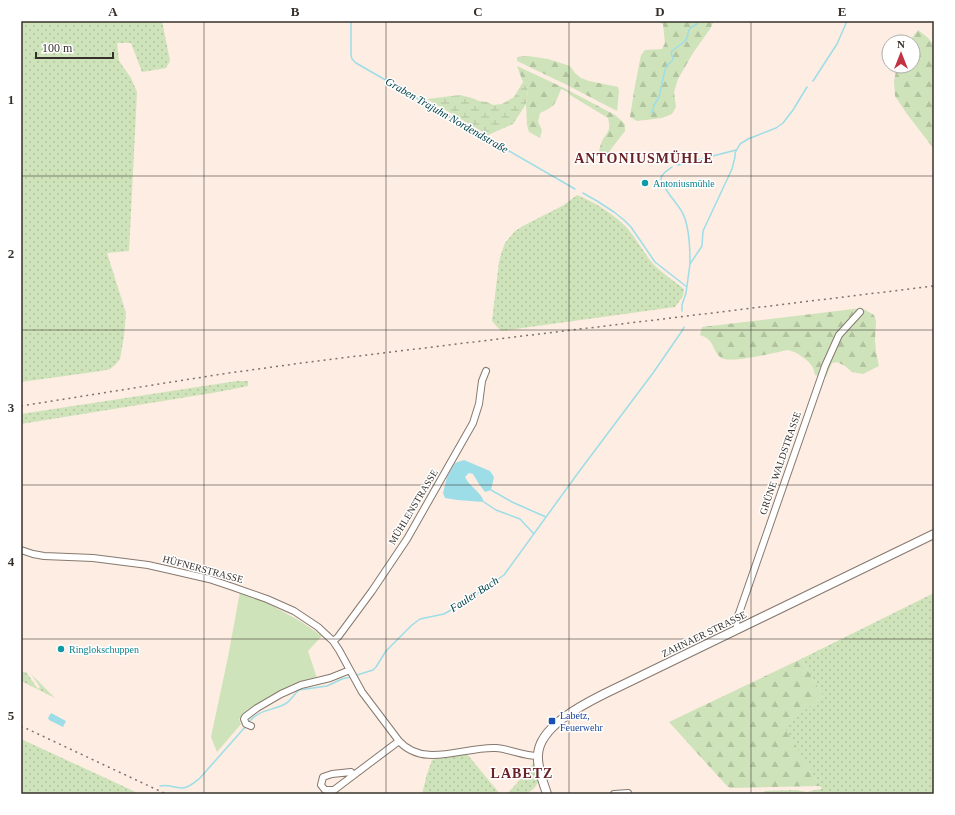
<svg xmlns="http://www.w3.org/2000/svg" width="955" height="815" viewBox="0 0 955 815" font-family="'Times New Roman',serif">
<defs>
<pattern id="grass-dots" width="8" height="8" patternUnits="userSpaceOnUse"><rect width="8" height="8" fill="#cee3b9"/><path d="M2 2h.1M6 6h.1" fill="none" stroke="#b2c39f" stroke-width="1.8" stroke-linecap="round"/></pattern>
<pattern id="forest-firs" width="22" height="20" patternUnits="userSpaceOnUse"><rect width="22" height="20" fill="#cee3b9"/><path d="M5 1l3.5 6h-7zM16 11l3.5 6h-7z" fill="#b2c39f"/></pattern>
<pattern id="wetland-marsh" width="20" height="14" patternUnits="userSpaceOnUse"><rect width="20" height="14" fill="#cee3b9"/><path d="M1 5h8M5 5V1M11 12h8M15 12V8" fill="none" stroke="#b2c39f"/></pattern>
</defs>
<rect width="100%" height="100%" fill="#fdede2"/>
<!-- grass -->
<path fill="url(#grass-dots)" d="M21,21h141l8,40 -4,7 -24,4 -11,-29h-14l2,18 12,17 6,14 -8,159 -22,2 19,60 -2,23 -4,23 -4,5 -6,5 -9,2 -80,11z
M577,195c19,8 37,19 51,34 9,11 16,24 25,35 9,9 21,17 31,25l-1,7 -8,11 -174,24 -9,-10 7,-59 3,-11 3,-8 10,-12 8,-5 41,-21z
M237,381h11v5l-30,6 -197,32v-10z
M934,593v201h-167l-3,-3 31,-1 12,2 8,-2 7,-1 -39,-63 40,-30 -22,-37z
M21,672h5l12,17 2,-2 -9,-13 24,24 -34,-17z
M21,739l119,55h-119z
M467,754l33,40h-78l5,-20 5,-14 11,-3z
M534,762l5,18c-7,16 -16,14 -32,14l20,-22z"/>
<!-- forest -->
<path fill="url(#forest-firs)" d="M656,21h58l-4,8 -17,24 -15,26 -4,13 2,15 -4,7 -10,4 -25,3 -7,-4 4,-26 7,-36 4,-5 17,-1 3,-6 -2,-19z
M918,30l10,8 6,7v104l-27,-35 -12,-18 -1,-15 3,-15h16v-24h-4z
M528,56l20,3 22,7 5,7 6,5 8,3 29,6 1,5 -2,19 -52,-27 -48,-23v-4z
M517,66l47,22 51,27 8,7 2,3v6l-20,26 -6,-6c1,-3 1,-5 2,-7 4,-12 11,-10 7,-26l-38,-23 -2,-3 -7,-3c-6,15 -5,17 -21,24l-2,9 4,8 -2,8 -11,-6 -2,-7 -1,-21 2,-14 -5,-8z
M862,308l12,7 2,6 -1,19 1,12 3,14 -16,8 -11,-2 -7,-6 -8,-4 -5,1 -6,14 -11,-2c-1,-3 -1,-6 -3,-9 -5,-7 -15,-14 -24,-16 -12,2 -60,15 -68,7 -9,-9 -5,-17 -20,-22l2,-8z
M801,659l22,37 -39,30 36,60 -90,2 -4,-3 -57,-63z"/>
<!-- wetland -->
<path fill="url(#wetland-marsh)" d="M523,82l5,8 -2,14 -13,20 -25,11 -61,-36 33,-4 12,3 7,3 8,1 6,3 9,-1 12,-7z"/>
<!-- garden -->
<path fill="#cee3b9" d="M240,592l22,8 38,21 22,15 -14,15 9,27 -17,4 -46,26 -15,11 2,5 -24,28 -6,-15 17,-80z"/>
<!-- water -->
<path fill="#9ddde8" d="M464,460l26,11 4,6 -3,13 -6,2 -6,-8 -6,-10 -4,-1 -4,4c4,9 17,16 19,25l-27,-2 -12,-2 -2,-5 4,-16 8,-14z
M51,713l15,8 -3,6 -14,-7 -1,-2z"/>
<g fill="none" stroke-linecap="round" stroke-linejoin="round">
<!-- stream -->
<path stroke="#9ddde8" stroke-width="1.5" d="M351,21v34l1,4 4,4 219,126
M813,81l24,-37 10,-23
M652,113l2,-8 5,-8 6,-27 2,-5 5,-4 1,-3 -2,-5 1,-2 12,-9 3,-4 1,-5 2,-5 7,-4 1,-3
M678,165l58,-15
M672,167c-4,3 -10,6 -11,11 -1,7 17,26 21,34 7,12 8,37 8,51
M583,193l14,8 17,11 10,8 7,7 24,35 32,25
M682,311v-6l4,-12 4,-29 12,-18 1,-15 29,-62 3,-12v-4l5,-9 8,-5 28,-11 7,-5 10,-13 14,-23
M491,490l21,12 34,15
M484,502l12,8 24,9 14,15
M354,676l19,-6 3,-3 10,-16 26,-26 8,-6 24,-5 21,-12 39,-27 74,-102 75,-100 29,-42 2,-4
M248,723c11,-14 24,-12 37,-19 6,-3 9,-10 14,-14l28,-4 15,-7 9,-2
M160,786c8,-2 15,2 23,2 7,-1 12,-6 17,-10l46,-52"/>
<!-- minor casing -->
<g stroke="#87796f" stroke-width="8">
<path id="minor" d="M21,550l12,4 11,2 49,2 55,7 22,5 39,9 21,7 37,13 27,12 24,16 15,14 6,9 23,42 37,49c25,28 66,5 97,7 14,1 27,8 42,8
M738,629l-2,-6 1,-4 88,-253 14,-31 21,-23
M333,641l5,-4 34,-46 35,-52 66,-116 6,-19 3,-23 4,-10
M251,726l-5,-2 -2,-5 1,-2 12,-9 24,-14 20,-9 29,-7 20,-8
M354,775l-3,-3 -19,2 -9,3 -2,8 4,5h9l65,-49
M614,794l14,-1"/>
</g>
<!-- major casing -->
<g stroke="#87796f" stroke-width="10">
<path id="major" d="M547,794c-4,-13 -10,-26 -9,-39 1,-28 44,-50 66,-61l330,-160"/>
</g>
<!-- minor -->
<use href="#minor" stroke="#fff" stroke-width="6"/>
<!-- major -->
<use href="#major" stroke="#fff" stroke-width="8"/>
<!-- rail -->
<path stroke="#7d736c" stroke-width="1.5" stroke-dasharray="2 4" stroke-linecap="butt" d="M21,406l201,-32 87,-12 625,-76
M21,726l145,68"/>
</g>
<!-- grid -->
<path fill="none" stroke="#36302b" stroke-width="1" stroke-opacity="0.55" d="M204,21v773M386,21v773M569,21v773M751,21v773M21,176h913M21,330h913M21,485h913M21,639h913"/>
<!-- markers -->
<g fill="#0f9aa8" stroke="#fff" stroke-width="1.5">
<circle cx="645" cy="183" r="4"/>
<circle cx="61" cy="649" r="4"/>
</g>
<rect fill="#1a4fb4" stroke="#fff" stroke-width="1.5" x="548" y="717" width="8" height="8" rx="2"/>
<g text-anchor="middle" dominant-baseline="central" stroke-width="3" stroke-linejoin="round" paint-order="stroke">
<!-- culture labels -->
<g font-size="10" fill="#0d838f" stroke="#fff" text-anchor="start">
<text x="653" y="183">Antoniusmühle</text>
<text x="69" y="649">Ringlokschuppen</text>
</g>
<!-- street labels -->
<g font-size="10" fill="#36302b" stroke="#fff">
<text transform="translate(780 463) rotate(-71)">GRÜNE WALDSTRASSE</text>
<text transform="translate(413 507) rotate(-59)">MÜHLENSTRASSE</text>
<text transform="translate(203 569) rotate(15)">HÜFNERSTRASSE</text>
<text transform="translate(704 634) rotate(-26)">ZAHNAER STRASSE</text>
</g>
<!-- transit labels -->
<g font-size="10" fill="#164399" stroke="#fff" text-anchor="start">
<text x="560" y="715">Labetz,<tspan x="560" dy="12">Feuerwehr</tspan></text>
</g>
<!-- water labels -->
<g font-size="11" font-style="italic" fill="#034049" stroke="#fff">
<text transform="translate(447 115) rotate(30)">Graben Trajuhn Nordendstraße</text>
<text transform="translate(474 594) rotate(-33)">Fauler Bach</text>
</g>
<!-- district labels -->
<g font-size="14" font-weight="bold" letter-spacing="1" fill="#692328" stroke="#fff">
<text x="644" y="158">ANTONIUSMÜHLE</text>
<text x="522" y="773">LABETZ</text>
</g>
</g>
<!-- border -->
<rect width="955" height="815" fill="none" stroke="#ffffff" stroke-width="44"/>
<!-- north arrow -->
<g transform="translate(901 54)"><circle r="19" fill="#ffffff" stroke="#afacaa"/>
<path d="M0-3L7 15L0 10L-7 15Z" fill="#c33343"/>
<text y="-6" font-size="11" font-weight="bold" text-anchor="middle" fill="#36302b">N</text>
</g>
<!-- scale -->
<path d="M36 52v6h77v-6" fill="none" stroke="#36302b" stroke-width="2"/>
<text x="42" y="52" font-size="12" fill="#36302b" stroke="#ffffff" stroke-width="3" paint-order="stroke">100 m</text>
<rect x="22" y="22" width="911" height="771" fill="none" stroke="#36302b" stroke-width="1.5"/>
<g font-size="13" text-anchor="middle" font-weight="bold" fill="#36302b">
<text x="113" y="16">A</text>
<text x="295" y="16">B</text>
<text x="478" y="16">C</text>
<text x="660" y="16">D</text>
<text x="842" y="16">E</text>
<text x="11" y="104">1</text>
<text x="11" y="258">2</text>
<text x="11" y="412">3</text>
<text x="11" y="566">4</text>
<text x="11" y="720">5</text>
</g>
</svg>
